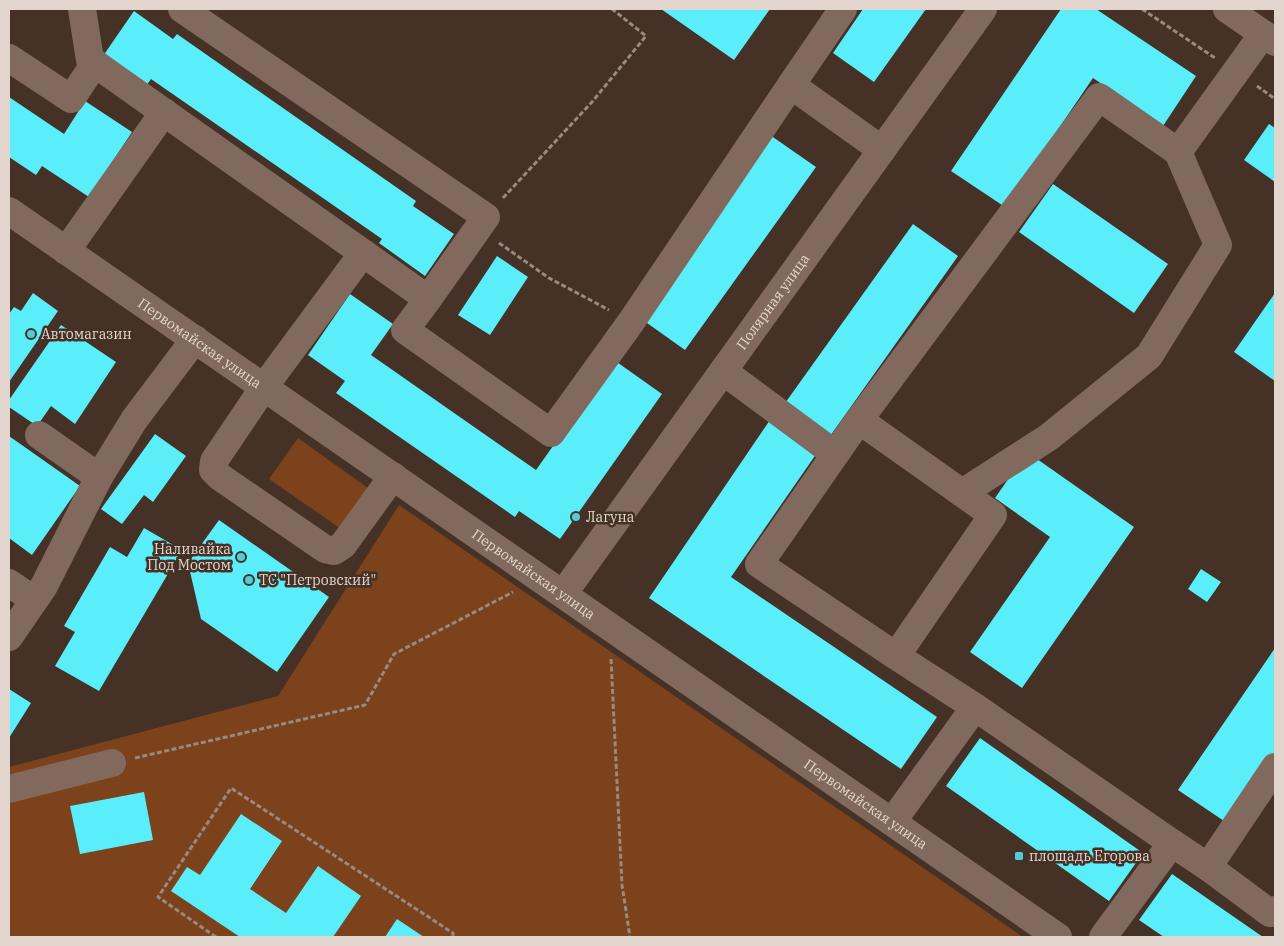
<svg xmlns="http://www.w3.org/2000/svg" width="1284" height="946" viewBox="0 0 1284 946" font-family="'IBM Plex Serif',serif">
<rect width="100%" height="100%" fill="#453126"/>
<!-- green -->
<path fill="#7c421b" d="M298,438l74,53 -28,40 -75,-52z
M399,505l624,432h-1014v-170l269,-71z"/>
<!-- building -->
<path fill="#5aedfa" d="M661,9h109l-36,51z
M863,9h63l-52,73 -41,-29z
M1061,9h35l100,67 -33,50 -70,-48 -88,129 -54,-36z
M134,11l39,28 4,-5 239,167 -3,5 41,28 -29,42 -46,-33 3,-4 -231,-160 -5,7 -43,-30z
M9,97l55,37 21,-33 47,31 -43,65 -47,-31 -6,9 -27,-18z
M1269,124l6,4v54l-31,-22z
M770,135l46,32 -131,183 -45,-32z
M1053,184l115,80 -34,49 -115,-81z
M913,224l45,32 -130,183 -45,-33z
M497,256l31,21 -38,58 -32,-20z
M33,293l25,18 -49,71v-68l5,-7 7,4z
M1275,293v88l-41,-29z
M350,294l43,30 -22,31 165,115 78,-110 48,34 -102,145 -41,-28 -4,6 -179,-124 9,-12 -37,-26z
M61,325l55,37 -41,62 -24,-18 -14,20 -28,-19v-7z
M772,417l47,33 -88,127 206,140 -36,52 -252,-171z
M155,434l31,22 -33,46 -9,-7 -22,29 -21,-15z
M9,436l71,50 -48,69 -23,-17z
M1027,452l107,75 -112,161 -52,-36 80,-115 -55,-39z
M219,520l110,77 -52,75 -76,-53 -13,-56z
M144,528l38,22 -83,141 -44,-25 20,-34 -11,-6 46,-79 17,10z
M1201,569l20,13 -14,20 -19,-13z
M1275,648v104l-48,71 -49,-33z
M9,689l22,14 -22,35z
M980,738l163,115 -34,48 -163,-115z
M144,792l9,48 -73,14 -10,-48z
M241,814l41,27 -32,48 36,24 32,-47 43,30 -28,41h-93l-69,-46 16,-24 13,8z
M1172,874l91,63h-99l-25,-17z
M397,919l27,18h-39z"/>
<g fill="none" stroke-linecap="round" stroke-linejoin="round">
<!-- path -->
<path stroke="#998980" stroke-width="3" stroke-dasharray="5 2.5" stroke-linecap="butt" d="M1142,9l73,49
M1257,86l18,13
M503,198l89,-96 54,-66 -34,-27
M499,243l50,35 60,32
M611,659l11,226 8,52
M135,758l230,-53 29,-51 119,-62
M216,937l-58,-40 73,-109 222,145v4"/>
<!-- minor -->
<g stroke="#816a5d" stroke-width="28">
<path d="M82,9l8,51 273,193"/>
<path d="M182,9l304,208 -58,82"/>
<path d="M843,9l-52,76 91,65"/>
<path d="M1227,9l48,33"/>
<path d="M9,58l62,41 24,-36"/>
<path id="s1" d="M9,211l1049,726"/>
<path d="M66,251l98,-139"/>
<path d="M723,371l112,83"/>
<path d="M859,420l240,-323 79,55"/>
<path d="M39,435l60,42"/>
<path d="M393,476l-50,69 -9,6 -9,-2 -105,-72 -7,-7 1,-9 50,-74 99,-134 65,46 -23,31 146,103 80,-111 160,-237"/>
<path d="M962,493l87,-56 100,-81 69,-111 -40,-93 85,-118"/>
<path d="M9,583l25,17"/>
<path id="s2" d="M563,594l420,-585"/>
<path d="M9,637l35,-51 55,-109 35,-57 61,-81"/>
<path d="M896,656l97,-141 -134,-95 -100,144 137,92 79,51"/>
<path d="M9,789l103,-26"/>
<path d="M892,822l83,-115 197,136 -69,94"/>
<path d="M1172,843l36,24 62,46 5,-3"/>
<path d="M1208,867l67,-100"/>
</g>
</g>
<!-- markers -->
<g fill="#52ccd6" stroke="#453126" stroke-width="2">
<circle cx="31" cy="334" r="5"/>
<circle cx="576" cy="517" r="5"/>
<circle cx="241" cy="557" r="5"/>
<circle cx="249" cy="580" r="5"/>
<rect x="1014" y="851" width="10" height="10" rx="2.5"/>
</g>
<g text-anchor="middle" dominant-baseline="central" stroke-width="5" stroke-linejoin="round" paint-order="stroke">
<!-- street labels -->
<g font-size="14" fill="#e2d5ce" stroke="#453126">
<text stroke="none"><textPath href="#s2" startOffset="360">Полярная улица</textPath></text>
<text stroke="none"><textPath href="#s1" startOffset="232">Первомайская улица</textPath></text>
<text stroke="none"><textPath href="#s1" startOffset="638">Первомайская улица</textPath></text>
<text stroke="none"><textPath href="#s1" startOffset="1042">Первомайская улица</textPath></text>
</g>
<!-- poi labels -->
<g font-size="14" fill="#e2d5ce" stroke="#453126" text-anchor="start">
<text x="41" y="334">Автомагазин</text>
<text x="586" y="517">Лагуна</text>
<text x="231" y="549" text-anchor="end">Наливайка<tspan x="231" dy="16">Под Мостом</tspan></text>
<text x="259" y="580">ТС "Петровский"</text>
<text x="1029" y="856">площадь Егорова</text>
</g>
</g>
<!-- border -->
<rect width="1284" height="946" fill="none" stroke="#e2d5ce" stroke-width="20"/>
</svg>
